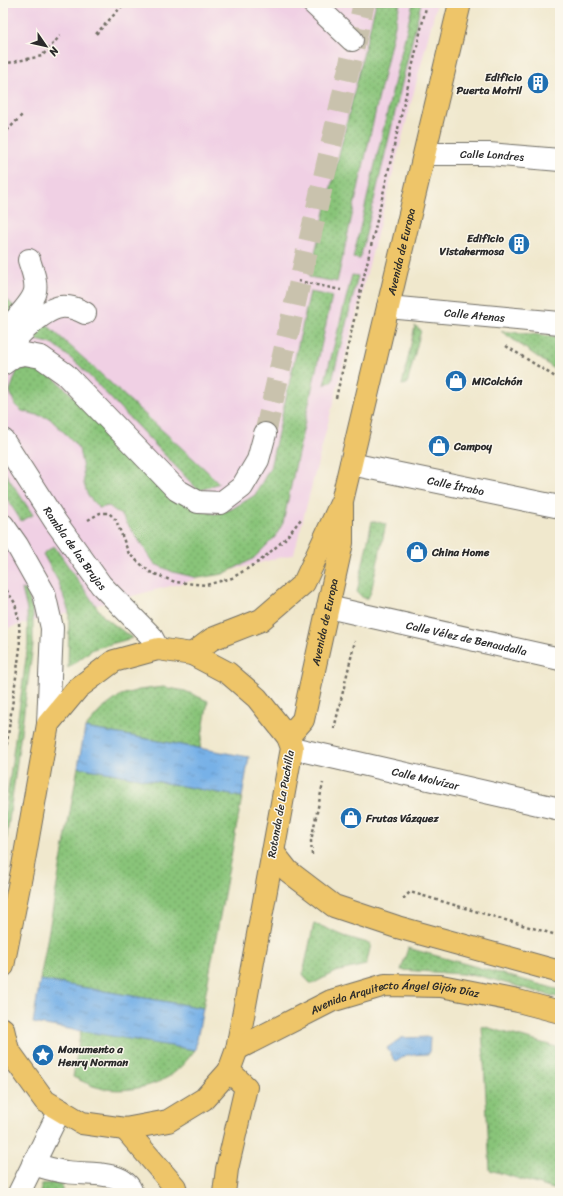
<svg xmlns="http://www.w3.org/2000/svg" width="563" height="1196" viewBox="0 0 563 1196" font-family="Sriracha,sans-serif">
<defs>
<pattern id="green-dots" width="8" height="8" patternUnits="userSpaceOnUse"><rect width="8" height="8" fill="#89c479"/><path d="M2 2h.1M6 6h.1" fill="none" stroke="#709f63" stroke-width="1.8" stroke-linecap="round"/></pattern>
<pattern id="water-ripples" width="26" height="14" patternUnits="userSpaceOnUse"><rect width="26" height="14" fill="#77b1e7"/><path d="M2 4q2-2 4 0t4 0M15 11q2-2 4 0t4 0" fill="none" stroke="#6290bb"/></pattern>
</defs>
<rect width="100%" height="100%" fill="#fbf7ec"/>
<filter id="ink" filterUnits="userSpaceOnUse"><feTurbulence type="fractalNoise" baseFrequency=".025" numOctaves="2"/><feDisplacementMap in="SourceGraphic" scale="8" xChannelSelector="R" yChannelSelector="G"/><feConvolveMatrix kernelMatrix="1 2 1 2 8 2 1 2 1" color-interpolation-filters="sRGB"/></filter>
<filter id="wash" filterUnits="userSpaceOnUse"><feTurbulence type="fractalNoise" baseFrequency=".012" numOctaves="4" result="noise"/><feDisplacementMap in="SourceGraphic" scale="16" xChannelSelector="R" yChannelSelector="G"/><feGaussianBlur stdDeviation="0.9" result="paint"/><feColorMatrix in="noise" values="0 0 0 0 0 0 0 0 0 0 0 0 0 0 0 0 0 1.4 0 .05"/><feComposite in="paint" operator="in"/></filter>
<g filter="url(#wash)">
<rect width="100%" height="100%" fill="#f0e8cd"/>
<!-- built -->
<path fill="#f0d0e4" d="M3,3h434l-143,551 -290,75 -1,2z"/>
<!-- green -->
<path fill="url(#green-dots)" stroke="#5a7852" d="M376,3h24l-63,279 -28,-5z
M413,3h8l-61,256 -7,-1z
M352,275l6,1 -26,105 -8,4z
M310,292l22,4 -49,227 -8,14 -22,22 -30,15 -25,4 -25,-6 -18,-8 -33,-48 -13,-10 -10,2 -11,-12 -4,-12 -1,-15 -4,-20 -9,-11 -21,-20 -27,-7 -7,-6 -5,-14 7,-20c14,-7 24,1 37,7l139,130 22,6 17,-5 23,-14 15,-27z
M3,296l13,12 -13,14z
M45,323l164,150 10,10 -20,8 -120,-126 -26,-21 -25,-6z
M415,326l6,4 -14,54 -5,1z
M501,331l59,6v36z
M3,470l30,45 -12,6 -18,-29z
M372,521l14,3 -15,68 -3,6h-5l-6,-6z
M54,546l49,70 29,22 -39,11 -25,19 1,-56 -11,-31 -15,-27z
M22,589l5,2 6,21v33l-29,212 -1,3v-33l25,-183 -1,-34z
M163,687l22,4 23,10 -8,47 -115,-20 16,-18 20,-15 18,-5z
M78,767l164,30 -39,211 -163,-28z
M314,923l30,13 27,8 -5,21 -31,7 -23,12 -4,-3 -5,-7z
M408,948l152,42v8l-84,-23 -75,-5z
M482,1026l78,22v143l-70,-21z
M81,1030l114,20c-7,9 -15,19 -25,26 -22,13 -53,18 -77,10 -7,-3 -13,-6 -20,-9z
M62,1182v11h-22l2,-9z"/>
<!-- water -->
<path fill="url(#water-ripples)" stroke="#516e89" d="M85,728l164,29 -7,40 -164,-30z
M40,980l163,28 -8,42 -162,-27z
M430,1037l-1,17 -23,1 -10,7 -9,-14 14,-10z"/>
</g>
<g filter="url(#ink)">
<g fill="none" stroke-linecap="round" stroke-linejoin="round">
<!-- minor-tunnel -->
<path stroke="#c9c2ad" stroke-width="22" stroke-dasharray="22 11" stroke-linecap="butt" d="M265,434l99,-431"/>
<!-- minor casing -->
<g stroke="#706d64" stroke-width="24">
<g id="minor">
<path d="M313,3l39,37"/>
<path id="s1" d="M425,154h64l71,6"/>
<path id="s2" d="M388,307l172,16"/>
<path d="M6,330c8,-9 27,-28 29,-39 2,-10 -3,-21 -6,-31"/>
<path d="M3,358c6,-16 40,-49 58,-51 9,-1 16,2 24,6"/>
<path d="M3,364l11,-8 11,-2 16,3 24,17 112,116 21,12 23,1 21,-16 16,-27 7,-26"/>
<path id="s3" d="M3,440l52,81 46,64 50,51 7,13"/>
<path id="s4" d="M351,464l209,43"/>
<path d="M3,525l14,20 27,48 8,35 -4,96"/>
<path id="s5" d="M328,607l232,52"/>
<path id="s6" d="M292,748l268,61"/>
<path d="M33,1164c11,3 22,7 33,8 20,3 59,-3 66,21"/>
<path d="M19,1193l41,-83"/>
</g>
</g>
<!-- major casing -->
<g stroke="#706d64" stroke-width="24">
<g id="major">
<path id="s7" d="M192,654l20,-15 49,-19 43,-37 38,-82 118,-498"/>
<path id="s8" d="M288,737l15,-17 39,-177v-37"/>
<path d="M273,852l15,19 46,35 63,21 163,45"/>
<path d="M3,966l20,-100 25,-142 30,-36 36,-27 44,-12 34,5 36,19 29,25 31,39 4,11 -55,301 -8,22 -25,28 -36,22 -43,8 -43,-6 -37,-22 -37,-51 -5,-21"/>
<path id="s9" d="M237,1049l94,-48 54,-16 56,1 77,15 42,11"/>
<path d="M125,1129l50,58 1,6"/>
<path d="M224,1193l3,-24 19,-82 -17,-16"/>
</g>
</g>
<!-- path -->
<path stroke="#706d64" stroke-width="2.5" stroke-dasharray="3 3" stroke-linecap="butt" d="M96,34l29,-31
M3,64l39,-8 18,-20
M3,135l20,-21
M506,346l54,34
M336,398l91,-395
M88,520l12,-7h9l7,7 13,34 21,18 25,10 31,3 26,-7 28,-17 25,-22 16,-20
M3,585l12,18 4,19 1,26 -17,124
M3,632l4,14 -4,23
M334,729l21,-88
M312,855l-1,-14 12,-58
M403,899l7,-7 150,44"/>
<!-- minor -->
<use href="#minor" stroke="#fff" stroke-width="22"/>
<!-- major -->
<use href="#major" stroke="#eec569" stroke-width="22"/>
<!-- path-bridge -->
<path stroke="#706d64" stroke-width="2.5" stroke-dasharray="3 3" stroke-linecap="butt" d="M298,281l43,9"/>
</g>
</g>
<!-- icons -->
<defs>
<g id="building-disc" transform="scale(1.15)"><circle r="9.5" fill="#1f6fb2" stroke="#fbf7ec"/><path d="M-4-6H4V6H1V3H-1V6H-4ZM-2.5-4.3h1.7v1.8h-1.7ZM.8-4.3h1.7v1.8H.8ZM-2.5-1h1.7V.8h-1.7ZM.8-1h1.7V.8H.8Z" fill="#fff"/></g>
<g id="shop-disc" transform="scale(1.15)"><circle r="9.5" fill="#1f6fb2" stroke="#fbf7ec"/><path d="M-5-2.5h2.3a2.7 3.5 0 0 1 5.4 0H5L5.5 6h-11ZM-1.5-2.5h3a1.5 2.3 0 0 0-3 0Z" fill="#fff"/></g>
<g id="sight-disc" transform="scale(1.15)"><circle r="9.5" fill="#1f6fb2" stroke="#fbf7ec"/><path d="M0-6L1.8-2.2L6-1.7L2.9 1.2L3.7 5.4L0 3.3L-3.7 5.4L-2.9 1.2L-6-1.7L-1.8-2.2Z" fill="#fff"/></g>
</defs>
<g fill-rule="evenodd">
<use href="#building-disc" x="538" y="83"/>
<use href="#building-disc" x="519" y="244"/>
<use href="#shop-disc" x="456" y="381"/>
<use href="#shop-disc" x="439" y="446"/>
<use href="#shop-disc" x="417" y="552"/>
<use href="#shop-disc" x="351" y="818"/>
<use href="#sight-disc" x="43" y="1055"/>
</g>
<g text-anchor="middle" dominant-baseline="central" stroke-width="3" stroke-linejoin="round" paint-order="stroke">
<!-- poi labels -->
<g font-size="11" font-weight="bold" fill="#2b2b2b" stroke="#fbf7ec" text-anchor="start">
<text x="522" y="77" text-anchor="end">Edificio<tspan x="522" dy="13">Puerta Motril</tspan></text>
<text x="504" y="238" text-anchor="end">Edificio<tspan x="504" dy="13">Vistahermosa</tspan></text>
<text x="472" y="381">MiColchón</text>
<text x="454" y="446">Campoy</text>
<text x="432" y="552">China Home</text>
<text x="366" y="818">Frutas Vázquez</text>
<text x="58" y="1049">Monumento a<tspan x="58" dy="13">Henry Norman</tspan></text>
</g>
<!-- street labels -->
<g font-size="11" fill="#2b2b2b" stroke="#fbf7ec">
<text stroke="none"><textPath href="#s1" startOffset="67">Calle Londres</textPath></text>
<text stroke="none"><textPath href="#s7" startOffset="481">Avenida de Europa</textPath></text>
<text stroke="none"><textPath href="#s2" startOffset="87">Calle Atenas</textPath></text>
<text stroke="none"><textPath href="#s4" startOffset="107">Calle Ítrabo</textPath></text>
<text stroke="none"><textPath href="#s3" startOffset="130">Rambla de las Brujas</textPath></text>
<text stroke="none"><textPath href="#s8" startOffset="123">Avenida de Europa</textPath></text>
<text stroke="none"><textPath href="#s5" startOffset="142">Calle Vélez de Benaudalla</textPath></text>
<text stroke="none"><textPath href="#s6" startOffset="137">Calle Molvízar</textPath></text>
<text transform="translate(281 804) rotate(-80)">Rotonda de La Puchilla</text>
<text stroke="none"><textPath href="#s9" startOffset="170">Avenida Arquitecto Ángel Gijón Díaz</textPath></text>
</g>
</g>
<!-- margin -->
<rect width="563" height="1196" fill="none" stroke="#fbf7ec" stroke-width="16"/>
<!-- north arrow -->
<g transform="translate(46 46) rotate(124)" stroke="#fbf7ec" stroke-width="3" paint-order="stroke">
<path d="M0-3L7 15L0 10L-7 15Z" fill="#2b2b2b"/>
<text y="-6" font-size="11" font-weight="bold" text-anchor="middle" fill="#2b2b2b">N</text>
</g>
</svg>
